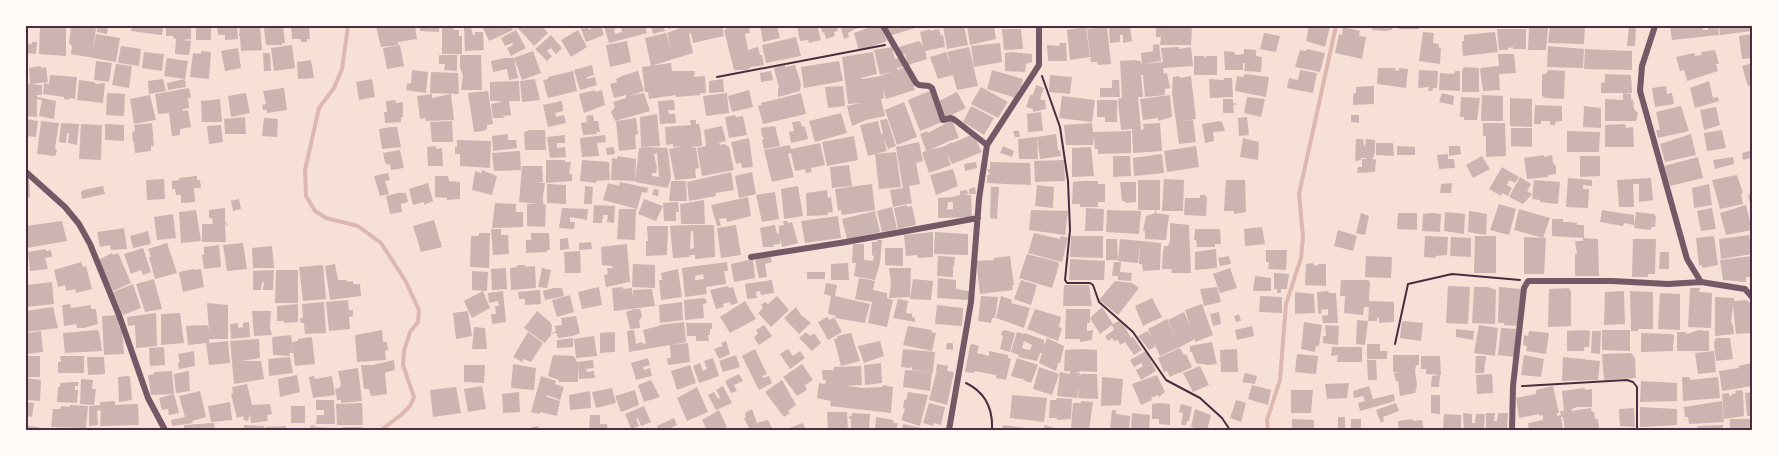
<svg xmlns="http://www.w3.org/2000/svg" width="1778" height="456" viewBox="0 0 1778 456" font-family="'Space Grotesk',sans-serif">
<rect width="100%" height="100%" fill="#f7e1d7"/>
<g fill="none" stroke-linecap="round" stroke-linejoin="round">
<!-- stream -->
<path stroke="#dcb8b0" stroke-width="4" d="M348,26l-6,43 -8,19 -15,20 -14,62 1,26 9,15 11,7 32,8 23,17 24,37 14,30 -1,12 -8,10 -6,19 -1,14 11,32 -4,9 -9,9 -20,15
M1268,430l-1,-10 13,-40 6,-76 15,-46 2,-21 -4,-43 37,-168"/>
</g>
<!-- building -->
<path fill="#ccb4b1" fill-rule="evenodd" d="M46,26h17v1l3,1v28l-27,-2 1,-27h6z
M71,26l25,2 -3,22 3,-16 24,4 -4,24 -45,-8 1,-8 -3,-3z
M93,26h15l-1,8 -10,-2v-4h3z
M132,26h31l-1,9 -31,-4z
M166,26h25v13l-8,1 8,1 -2,14 -14,-1 1,-15 -3,-1v-2h-7z
M196,26h15v14h-15z
M217,26h20l1,13 -13,1v-5h-7z
M240,26h20l2,24 -21,1 -1,-15h-1z
M283,26l2,17h-3v2h-16l-2,-17z
M291,26h18l1,13h-3v3h-6v-3h-9z
M376,26h39l2,13 -19,3v3l-17,2z
M420,26h19v6l-19,-1z
M442,26h11l1,4h5v6h3v18h-20z
M482,26h29l2,4 -24,11z
M516,26h26l6,7 -14,13z
M580,26h8l1,4 3,-2 -1,-2h10l3,9 -18,7z
M604,26h41l2,7 -38,10zM621,27l1,5 -7,2 -1,-5z
M651,26h29l-11,3 -1,-2 -4,1 1,3 -12,3z
M686,26h36l2,10 -31,7 -2,-10 -2,1 4,19 -42,13 -6,-28 21,-5 6,19 -5,-19z
M726,26h8v1l15,-1 1,7 -5,1 3,16 10,-3 2,8h2l2,10 -13,2 -4,3h-13l-10,-40 3,-1z
M760,26h17l3,12 -17,4z
M797,26h20l4,14 -12,3 -1,-3 -8,1z
M821,26h16l1,5 -4,1 1,4 -9,3 -2,-7 -2,1z
M842,26h24l-11,3 -7,4 1,4 -5,2 -3,-10 2,-1z
M873,26h7l7,15 -28,10 -5,-18z
M886,26h31l1,1 -29,9z
M943,26h21l4,19 -21,4z
M967,26h27l2,13 -26,6z
M1130,26l2,15 -9,2v-8h-3v7l-10,1 -1,-16z
M1160,26h32l-1,19h-31l1,-8h-5v-10l5,1z
M1309,26l21,1 -5,20 -19,-6z
M1373,26h19v4l-8,1 -12,-1z
M1399,26h20v3h-20z
M1477,26h19v2h-19z
M1534,26h13l1,2 -2,22h-18l1,-23h5z
M1550,26h35l-1,18 -36,-1z
M1629,26h7l-1,20h-8z
M1670,26h33v4h5v-4h10l1,9 -47,5z
M1719,26h33v5l-32,4z
M1086,27l4,30 -20,3 -3,-30z
M1107,27l4,37 -13,1 -1,-3h-6l-4,-33z
M1343,27l17,4 -1,5 7,1 -4,22 -27,-6 4,-19 3,1z
M464,28h7l2,7h2v-3h8l1,18 -19,1z
M930,29v2l9,-2 2,7 2,-1 2,12 -20,4 2,8 -19,6 -3,-11 -4,1 -2,-8 20,-6 4,5 -3,-14z
M1002,29h19l2,20 -19,1z
M1497,29h29v20h-13v-2l-5,1v2h-9z
M516,30l10,18 -15,8 -4,-8 6,-3 -1,-2 -7,3 -4,-8z
M578,30l9,17 -16,10 -10,-17z
M1423,32l11,1 -1,10 6,1v4h2l-1,16 -21,-3z
M1495,32l3,20 -35,4 -1,-15h2v-6z
M1264,33l16,3 -4,16 -16,-3z
M1752,34v24l-10,1 -3,-23z
M551,35l11,13 -6,6 -5,-6 -4,3 5,5 -5,5 -12,-12z
M796,37l5,19 -35,7 -4,-18z
M627,41l4,21 -21,5 -4,-22z
M32,42h5l-1,12 -10,-1v-10l6,1z
M1000,43l2,19 -28,5 -3,-21z
M1060,43h6l1,18h-19l-1,-16 12,1z
M1159,44l2,17 -18,3 20,-2 -2,-14 18,-1v2l12,-2 2,19 -30,2 1,6 3,-1 3,15 -5,1v6l-20,2 -2,-22h-2l2,22h-5l3,33 3,-1 -1,-5 17,-1 2,28 -29,2 -1,-24 -11,1 -3,-28 1,-4h3l-2,-37 15,-1 5,1 2,3 -1,-11 12,-2v-6z
M292,45l3,23 -21,3 -3,-23z
M400,45l4,21 -17,3 -4,-21z
M121,46l20,3 -2,17 -20,-3 -1,-1z
M1548,46l36,3 -1,19 -36,-1z
M892,47l3,12 5,-2 3,10 -6,1v2l11,-4 7,24 -29,9 -3,-10 1,9 -3,1 4,17 -19,4 -14,6 -5,-20 14,-3 -13,1 -6,-47 31,-5 4,22 -16,4 1,1 18,-3 14,-5 -14,4 -6,-25z
M969,47l9,39 -21,4 -4,-15 -15,4 -8,-22 16,-5 5,15 -4,-15z
M238,48l3,20 -16,3 -4,-20z
M1244,49l12,1v6l6,1 -1,15 -17,-1 1,-8h-2v7h-18l-1,-19 10,1 2,3 8,-1z
M1307,49l18,4 -5,19 -25,-5 5,-17 6,1z
M1585,49l47,2v19l-48,-1z
M1715,50l4,14h-3l2,7 -31,10 -3,-11 -4,1 -4,-14 18,-4 1,3 7,-1 -1,-3z
M201,51l10,1 -2,27 -19,-2 3,-24 8,1z
M533,51l8,22 -19,7 -8,-22z
M144,52l20,2 -2,17 -20,-3z
M1012,52l20,2v8l-6,2 -1,8 -20,-1v-18z
M263,53h7l1,18h-7z
M1498,54h16l2,19 -17,1 1,16 -17,1 -3,-21 1,-2 18,-2z
M439,55h18v16l-13,-1 1,-6h-6z
M460,55h21l1,35h-21l2,-14 -3,-8z
M1194,56h10v2l3,-2h10v19h-23z
M167,58l21,3 -3,18 1,8 -18,3 -1,-7 18,-4 -21,-3z
M505,58h9l4,20 -9,2 -2,-11 -14,3 -2,-11z
M311,60l3,18 -16,1 -1,-17z
M96,61l16,2 -3,19 -15,-2z
M839,61l4,20 -39,7 -3,-21z
M671,63l1,8h23l-1,6 11,-1 1,17h-6l1,2 -25,2v-2l-27,4 -1,-7h-3l-3,-25z
M1752,63v22l-4,1 -6,-20z
M116,64l16,2 -3,22 -17,-3z
M592,65l2,10 -7,2v2l8,-2 2,8 -17,5 -6,-20z
M785,65v2l10,-2 6,19 -1,7 -22,6v-9h1l-5,-20z
M41,66v2l5,-1 2,15 -18,2 -1,-16z
M1464,67l15,1v24h-17v-22z
M1378,68h17v2l4,1v-3l9,1 -2,19 -29,-4z
M412,70l16,2 -2,21 -20,-3 1,-6 4,-1z
M992,70l31,9 -2,10 -2,-1 -3,10 -29,-9z
M1300,70l17,3 -4,20 -26,-5 2,-10 9,2z
M1419,70l19,1 -1,17h-4l-1,3h-4l1,-4 -11,1z
M1548,70l17,1 -1,28 -19,-1 -3,-2v-22h4z
M573,71l4,20 -29,7 -5,-18 5,-1v-2z
M638,71l6,20 -15,5 15,-3 6,18 -35,10 -4,-9 4,-5 -2,-5 13,-4v-3l-12,3 -4,-14 7,-2 -1,-3 6,-3z
M771,71l2,9 -12,2 -1,-9z
M1455,71h5v20l-21,-1 1,-17 14,1z
M431,72l27,1 1,21 -29,-1z
M1245,74l24,3 -3,20 -31,-6 2,-15 6,1z
M1605,74l26,1 1,18h-31v-10l4,-1z
M50,75l27,2 -2,22 -5,-1 -1,2 -5,-1v-2l-21,-3 1,-11 5,1z
M1050,75l22,2 -2,17 -21,-2z
M1179,76l1,2 11,-2 5,43 -14,2 11,-1 3,22 -17,2 -7,-51 1,-16z
M1224,78h8l1,19 -23,1 -1,-19 15,1z
M163,79l3,12 -17,3 -1,-13z
M372,79l3,18 -16,3 -3,-18z
M535,79l5,21 -18,2 -2,-21z
M723,79l1,13 -15,1v-12z
M79,80l15,2 2,2 9,-1 -2,20 -26,-3z
M1112,80h7l1,17h-20v-9h12z
M519,81l1,20h-11l2,14 -8,1 1,2h-11l-2,-14 10,-2v-1h-11v-19z
M1709,81l4,17 5,-1 1,4 -24,7 -5,-20z
M31,84l11,1v10h-5v22l-11,-1v-31z
M1036,85l8,3 -4,11 1,1h4l1,9 -13,3v-3l-7,-2 4,-12h3z
M843,86l2,20 -17,2 -3,-21z
M1374,86v18l-21,1v-8l1,-4h2v-6z
M1666,86l1,8 5,-1 2,11 -19,3 -3,-19z
M981,87l27,15 -10,16 -27,-14z
M189,88l2,9 -3,1 1,10 -6,1v2l5,-1 3,17 -11,2v6l-8,1 -3,-23 -11,1 -3,-20z
M284,88l3,22 -20,3v-3h-4l-1,-5 4,-1 -3,-13z
M595,90v2l7,-2 3,15 -21,8 -5,-19z
M749,90l4,17 -21,5 -4,-16z
M488,91l5,33 -6,1v4l-4,2 -9,1 -6,-39z
M930,91l12,31 -22,9 -12,-31z
M957,92l9,16 -21,10 -8,-16z
M107,93l18,1 -1,22 -18,-1z
M246,93l4,20 -19,4 -3,-21z
M727,93l2,20 -23,3 -3,-20z
M801,93l5,21 -43,10 -5,-18 4,-1 -1,-2z
M1442,93l12,3 -1,9 -14,-3z
M1623,93l8,1v6h2l1,9 4,4 -2,8h-31v-22l18,1z
M432,94v4l19,-4 3,26 -28,1 -1,-3 -5,1 -3,-23z
M150,95l6,25 -22,4 -4,-25z
M1170,95l2,22 -14,4v-3l-15,2 -3,-21z
M1482,95l21,1v25h-22z
M1062,96l33,4 -3,22 -33,-4z
M37,97l19,4 -2,18 -15,-3 3,-16 -5,-1z
M1247,97l18,2 -4,18 -17,-4z
M1461,97l19,1 -3,22h-13v-3h-4z
M1510,98l22,1v28l-22,-1z
M220,99l2,23h-20l-1,-21z
M1223,99h10v4l5,1 -5,1 1,8h-11z
M395,100l1,3 7,-1v15h-2v5l-16,1 -1,-11h3l-1,-11z
M674,100l1,10h-7l1,4h6l1,9 -16,1 -2,-23z
M1097,100h20v22h-12v-5h-8z
M562,101l1,10 -8,2 1,4 8,-2 2,8 -18,4 -5,-22z
M904,102l13,35 -20,8 -12,-35z
M1535,105l27,1v15l-7,1v3h-5v-4h-9v3h-7z
M971,106l23,12 -10,17 -21,-13z
M1584,106l17,2v20l-18,-1z
M1681,106l8,25 -31,7 -2,-8h4l-4,-18z
M1716,107l4,18 -16,5 -4,-20z
M1041,112l2,19 -15,1 -1,-18z
M841,113l6,20 -32,9 -6,-21z
M657,114l3,32 -19,1 -1,-30z
M593,115l1,6h4l2,11h-4l1,2 -14,1 -2,-12 6,-1 -1,-6z
M735,115l1,2 7,-1 4,19 -18,3 -4,-21z
M1351,115h8v8l-8,-1z
M245,117l1,17h-21l-1,-15z
M1247,117l2,18 -10,1 -1,-18z
M264,118l14,1 -1,18 -15,-1z
M636,118l2,16 -3,1 1,14 -17,2 -3,-30z
M26,119l12,2 -2,16 -10,-1z
M887,119l9,27 -8,3 -5,-11 4,13 -12,3 21,-2 5,35 -22,2 -4,-35 -7,2 -8,-31 18,-4 3,13h2l-3,-14z
M690,120h6v4h3l2,9 1,13 -11,1 5,1 3,20 -4,1 1,9 -21,2 -6,-31 14,-3 -10,1v-3l-7,1 -1,-18 26,-2z
M952,120l7,18 -10,3 -19,9 15,-4 7,-4 1,1 20,-9 9,18 -30,12 -6,-12 5,13 -22,8 -7,-20 5,-3h-1l-6,-16 7,-3 1,2z
M41,121l18,2 -4,25 2,3 -2,5 -18,-2z
M452,121l1,21h-21l-2,-20z
M800,121l2,6 3,-1 3,13 -17,4 -2,-11 5,-1 -2,-9z
M1220,121l2,1 3,9 -12,1 1,9 -9,2 -3,-19z
M61,123l18,1 -2,21 -9,-2 1,-10h-2l-1,10 -7,-1z
M152,123l2,23h-3v5l-16,2 -1,-9h1l-2,-2 -1,-10 3,-1 -1,-6z
M1092,123l1,9 38,-1v22l-33,1v-5h-3l-1,-13 -1,9h-27l-2,-20z
M1483,123h22l1,33 -20,1v-21h-3z
M81,124l21,1 -1,35 -22,-1z
M105,124l19,1v16l-19,-1z
M1625,124l1,4 7,-1 1,20h-29v-22z
M221,125l2,17 -14,2 -2,-18z
M722,126l4,15 -7,2 1,2 4,-1 5,3 5,23 -32,6 -5,-28 9,-2 -2,-16z
M775,126l5,20 -16,3 -2,-8 2,-4h-2l-1,-9z
M392,127h5l4,20 -19,2 -3,-20z
M1511,128h21v19l-21,-1z
M530,130h15l1,20h-21l-1,-18z
M1722,130l4,18 -19,3 -3,-18z
M1013,131h6l1,6h-5z
M1567,131l33,1 -1,20h-32z
M508,134v6h8l1,8 -24,3 -1,-15z
M1056,134l2,16h2l1,6 -21,3 -3,-22z
M1691,134l5,21 -31,7 -5,-18z
M565,135v8h-8v5l8,-1 1,10 -16,1 -3,-21z
M605,135l1,7 -9,1 2,13 -17,1 -2,-19z
M854,136l4,24 -31,6 -5,-24z
M1037,137l1,22h-19l-1,-20z
M749,138l4,29 -11,1 -1,-5 -5,1 -5,-22z
M1243,138l16,4 -1,18 -18,-3z
M1356,139h7l1,7h1l1,-7 9,1v12l-2,6h-2l5,2 -1,12 -18,1 1,-6h4v-8h4v-1h-5v2l-6,1z
M457,140l34,1 -1,27 -30,-2v-12h-5v-7h2z
M919,142l4,19 -7,2 4,21 -11,2 3,17 -19,4 -3,-17 13,-2 -7,-41z
M820,143l5,22 -14,3 1,4 -6,1 -1,-4 -10,2 -4,-18 -3,1 6,23 -22,5 -8,-32 26,-5 1,4z
M1376,143h17l1,13 -18,-1z
M436,146v3l6,-1 1,18h-15l-1,-19z
M1003,146l11,5 -2,6 -12,-4z
M1196,146l3,21 -32,5 -3,-21z
M1397,146l18,1v8h-18z
M1449,146h11l1,8 -12,2z
M614,147l1,7 -8,1 -1,-7z
M646,147l21,1 1,3 3,26 -3,11 -33,-6 4,-34zM657,153l2,24 -7,-1v-3h4l1,-5 -3,-14z
M1091,147l3,29 -22,1v-29z
M400,150l4,18 -13,2 -1,-6 -3,1 -2,-3 -2,-9z
M520,151l1,19 -27,1 -2,-18z
M1750,151l1,7 -8,2 -1,-7z
M1162,154l2,19 -30,3 -1,-18z
M1448,154v5h6l1,9 -16,1 -2,-14z
M1544,155v2l8,-2 1,8 3,3v8l-8,1v2l-21,2 -3,-21z
M617,156l19,3 -1,22 -24,-1 1,-22 5,1z
M1113,156h17l1,20 -18,1z
M1482,156l8,13 -17,9 -7,-13z
M1580,156h20v20l-20,1z
M1698,157l5,21 -33,8 -6,-20z
M1733,157l1,7 -19,5 -2,-9z
M546,160h19v2h6l-2,12h3v7l-26,2z
M582,160l27,2 1,18 -14,1v2l-16,-2z
M1064,160l1,21 -30,1 -1,-21z
M976,162l1,6 -12,3 -1,-7z
M990,162l40,1 1,22 -44,-2v-8h3l-3,-6h3z
M849,165l3,21 -20,2 -2,-21z
M522,166h20l1,16 -7,1h9l-2,13v8l3,1 -1,22 -18,-1v-22h12l-20,-2z
M1502,167l17,10 -4,6 -6,-3 -2,5 5,3 -4,8 -6,-3 -1,3 -12,-7z
M953,169l5,17 -22,9 -6,-20z
M482,170l15,6 -5,19 -20,-5 3,-19 6,2z
M731,172l3,18 -19,3 -2,-9 3,12 -27,5 -2,-19z
M752,172l4,22 -17,4 -4,-22z
M388,173l2,7 -5,1 4,13 -9,2 -6,-20z
M1737,175l6,18 -2,1 2,10 -23,5 -8,-29z
M197,176v4h3l1,8h-7l1,14 -14,1v-8h-5l-1,-6h-3v-8l7,-1v-2z
M435,176h13l1,5 11,1v17l-13,1v-2l-12,-1z
M29,177l1,20 -4,1v-20z
M1520,177l11,7 -4,7 5,3 -9,10 -14,-7z
M1568,178l24,2v6l-9,-1v4h6l-1,19 -22,-1z
M1651,178l2,22 -14,2v-18h-6l1,23h-15l-2,-27z
M164,179l1,20 -18,1 -1,-20z
M1164,179l20,1 -1,31h-21z
M1138,180h22v30h-4v3l13,2 -3,25 -21,-1v-8h-2l3,-15 9,-3v-3h-17z
M1226,180h19l1,32 -12,2v-3h-10z
M1534,180l26,2 -2,22 -18,-2v-2l-8,-1z
M671,181h15l1,20h-18z
M1081,181h17v3h7v18h-7v5h-18v-3h-8l1,-22z
M620,182l28,6 -1,5 -5,-1 -5,17 -34,-9 5,-17 11,3z
M1120,182h16v20l-11,1v-2h-3z
M428,183l5,18 -9,4v-3l-11,3 -4,-16z
M1452,183l-1,10h-11l1,-9z
M547,184l19,1v19l-19,-1z
M872,184l3,26 -33,5 -1,-5 -3,1 -3,-22z
M1709,184l3,21 -18,3 -2,-20z
M1037,185l17,2 -1,21 -18,-2z
M103,186l2,8 -23,5 -1,-7 2,-2z
M585,186l8,1 -1,17h-8z
M798,186l5,30 -19,3 -3,-30z
M975,187l1,7h-7v-5z
M991,187h8l-2,32 -7,-1z
M654,189l5,1 -1,6 -6,-1z
M827,190l1,8 3,-1 2,15 -6,1 1,2 -21,1 -1,-23z
M967,190l1,4 -4,1h7l1,22 -34,1v-20l15,-1 7,-2v-4zM948,202h5v7l-6,1z
M775,192l4,27 -17,3 -6,-27z
M398,193h8l2,9 -7,2 1,8 -12,2 -4,-18z
M1752,194v18l-4,-17z
M1200,195h5l2,3 -1,18 -22,-1 1,-17h15z
M748,197l3,19 -24,6 -1,-4 -7,1 2,7h-4l-6,-21z
M239,199l2,10 -8,2 -2,-10z
M644,199l19,7 -7,15 -18,-7z
M704,200l1,24h-24l-1,-20z
M678,202l1,10h-3v9h-12l-1,-18z
M495,203l21,1v8h7v15l-31,1z
M1499,204l17,5 -7,26 -19,-5z
M594,205l21,1 -1,17 -7,-1 1,-7h-5l-1,8h-9z
M907,205v2l5,-1 4,19 -18,4 -4,-21z
M1746,205l6,25 -26,5 -6,-22z
M892,207l5,22 -15,3 -5,-21z
M225,208v14l4,4 -4,-2 1,18h-24v-18h11l-1,-6h-3v-8z
M562,208l26,1 -1,11 -17,-3v5h5l-1,7 -15,-1z
M1086,208l18,1 -1,22h-18z
M1712,208l4,21 -15,2 -4,-20z
M619,209h17l-1,31 -18,-1z
M1519,209l31,9 -7,20 -29,-8z
M196,210l5,31 -20,2 -2,-31z
M1031,210l37,1 -3,24 -36,-5z
M1107,210l34,1 -2,23 -33,-2z
M1602,210l32,5v10l-10,-2 -1,3 -23,-4z
M875,211l5,21 -33,7 -5,-20z
M1469,211l18,3 -1,21 -18,-3z
M1445,212l20,2 -1,20 -20,-3z
M1636,212l18,2 2,3 -1,10h-4v3l-17,-2z
M1361,213l8,3 -4,19 -9,-2z
M1398,213h19v17l-20,-1z
M1433,213l8,1 -1,18 -18,-1 1,-17z
M173,214l3,24 -19,2 -3,-23z
M838,216l3,22 -36,5 -4,-22z
M1552,219h11v3h8l6,1v2h7v13l-32,-2z
M434,220l8,27 -21,5 -8,-26z
M62,221l5,20 -41,7v-22z
M783,221h4l1,2 4,-1 6,21 -16,4 -2,-9v6l-7,1 1,2h-11l-3,-19 15,-3 2,9 2,-1v-7l5,-1z
M1170,223l19,2 2,48h-20l1,-4h-10l1,-19h1v-4h4l2,-5z
M690,225h24l1,32 -20,2v-4h-5v2l-17,1 -3,-32zM691,228v3h2l1,17 -4,1z
M736,225l5,30 -20,3 -4,-30z
M647,226h21l-1,29 -21,1v-15h2z
M1262,227l3,17 -20,2 -1,-17z
M124,228l3,21 -16,1 -1,-5 -10,2 -3,-15z
M491,229h10v6h7l1,19 -16,1z
M1195,229h25l1,15h-6v3h-18l-1,-7h-2z
M1338,230l19,6 -4,15 -19,-5z
M148,231l3,13 -18,4 -3,-12z
M933,232v25l-15,1 -1,-3 -11,1 -2,-21z
M935,232l33,2v21l-34,-1z
M479,233h11l-1,35 -19,-1 1,-31h8z
M531,233h18l1,17h-3v2l-21,1v-13h5z
M1034,233l26,6 1,-3 7,2 -6,24 -34,-9z
M1749,235l3,19 -31,5 -2,-20z
M1071,236h32v22l-33,-1z
M1425,236l23,1 -1,18 -12,1 1,2 -12,-1z
M1475,236h21v37h-22z
M1714,236l4,29 -16,3v-3l-3,1 -3,-28z
M1451,237l20,1v19l-21,-1z
M1524,237l22,1 -2,36h-20z
M568,238l1,11 -9,1v-11z
M1583,238l15,1 1,37h-24v-22h2l-2,-13h8z
M1106,239h11l1,21h-12z
M1120,239l41,4 -1,27 -17,1 -1,-7h-3l1,-20 -2,19 -20,-2z
M1633,239h23l-1,35h-7v3h-16z
M877,240h5l-2,23 -5,17 -21,-4 2,-13h-4l1,-19h11v16l9,1 1,-5 -2,-1v-13h5z
M591,242l1,7 -13,1v-7z
M167,243l10,30 -22,6 -6,-22h2l-3,-8z
M243,243l4,26 -20,2 -4,-26z
M627,244l3,38 -24,5 -2,-12 4,-1 -1,-6h6l-1,-2 -10,-1 -1,-18z
M219,245l2,22 -17,2 -2,-14h2v-8z
M272,246l2,22h-21l-1,-20z
M143,248l8,24 -8,3 -2,-5 -10,4 -7,-20z
M885,248h18v18l-18,-1z
M46,249v2l5,-1 1,7 -7,1 3,11 -18,2 -2,-19z
M1216,249l1,19 -22,2v-18z
M1266,250h21l-1,20 -18,-1 1,-7h-3z
M580,251l1,22h-16l-1,-21z
M1660,252h9v17h-10z
M112,253l1,2 5,-2 13,30 -18,8 -15,-31z
M1027,254l31,8 1,3 -7,23 -33,-10z
M770,255l2,7 -7,2 2,13 -8,1 -4,-18z
M938,256l17,1 -1,9h-1v11l-16,-1z
M1010,256l4,29h-2l1,5 -33,4 -4,-33 18,-1v-2z
M1229,256l2,8 -11,2 -2,-8z
M1366,256l26,1 -1,21 -26,-1z
M1752,256v21h-6v5l-23,-2 -3,-20z
M753,259l2,19 -21,4 -3,-18z
M1070,259l35,2 -1,19h-35z
M81,262l2,5 3,-1 6,23 -16,4 -1,-4 -9,2 -1,-6 -7,2 -4,-17z
M727,262l1,9h-4l2,13 -20,3 1,7 -22,3 -3,-29zM703,274l1,5 -9,1v-4z
M1114,262h7l-1,10 12,1 -1,8 -13,-1v-4h-6z
M848,263l1,17h-18v-16z
M1313,263l1,2 4,1v-2h8v22l-21,-1 1,-21z
M335,264l3,16h9v2l6,-1v3h7l1,12 -31,4 -5,-34z
M633,264l22,1v23l-23,-1z
M323,265l3,34 -23,2 -4,-34z
M517,265h8v2l10,-1 1,22 -25,2 -1,-22 7,-1z
M506,268l1,21 -15,1 -1,-21z
M542,268l9,2 -4,18 -9,-1z
M889,268h22l-1,29 -21,1 2,-15z
M1230,268l7,20 -17,5 -7,-19z
M194,269v1l7,-1 3,18 -21,5 -4,-20z
M678,269l4,28 -21,3 -2,-20h3l-1,-7z
M274,270l-1,20h-10l1,-8h-2l-1,8h-8v-19z
M276,270h22v33h-23z
M472,271l16,1 -1,19 -15,-1z
M807,272h18v7h-18z
M1274,273l15,1 -2,15h-6v4h-4v-4h-3z
M1255,276l16,2v13h-18z
M859,278l16,3 -2,9 14,3v5l6,2 -6,27 -19,-4 4,-21 -17,-3z
M938,278l18,2v9l13,2v9l-32,-2z
M154,279l8,30 -17,3 -9,-28z
M913,279l20,2 -2,19 -21,-1z
M772,280l2,13 -13,2 -1,-4 -4,1 1,6 -10,1 -2,-15z
M1021,280l16,5 -6,20 -17,-6z
M1341,280h27l2,2 -1,19 25,1v20l-15,1v-5h-2v3h-9l1,-14h-5l-1,8 -19,-2 1,-17h-5z
M1115,281l17,2 7,5 -21,27 -19,-15z
M52,282l2,22 -28,3v-22z
M826,283l11,2 -2,11 35,8 -5,19 -30,-5 1,-2 -8,-2 3,-18 -7,-2z
M133,284l8,24 -18,7 -10,-23z
M1064,285h25l3,21h-29z
M728,286l1,2 4,-1 5,16 -7,2 -1,-3 -7,2 1,3 -8,2 -6,-19z
M1448,286l22,1 -2,37 -22,-1z
M599,287l3,18 -20,4 -4,-17z
M623,287v2l9,-1v11l1,-9 19,-1 3,17 -41,5 -2,-23z
M1217,287l4,15 -17,4 -4,-17z
M1474,287h14l8,3 -1,34 -23,-1z
M1499,287l22,2 -2,37 -15,-1v-2h-5l-1,-2z
M554,288h8l2,8 -19,4 -2,-9z
M1569,288l2,4v34l-23,1 1,-38z
M1690,288h10l-1,4 13,1 -1,35 -23,-1z
M540,290l1,14 -16,1v-6h-6l-1,-7z
M483,291l7,17 -18,10 -8,-17z
M503,291l3,31 -14,2 -1,-10h5l-1,-8h4l-1,-5 -9,2 -1,-10z
M1328,291l1,2h7l2,30h-15l-1,-7 6,-1v-6l-7,1 1,3 -4,1 -1,-22z
M1624,291l1,33 -21,1 1,-33z
M1630,291l23,1v37h-15v2h-7z
M1295,292l19,2 1,19 -20,1z
M1660,293l20,1v36l-22,-1z
M570,295l4,17 -17,5 -5,-17z
M777,296l12,14 -18,17 -13,-14 5,-5 -2,-3 4,-3 3,2z
M981,296l17,1 -3,21h-3l-1,5 -13,-2z
M1001,296l11,4 -1,3 19,5 -6,20 -28,-10z
M1260,296l22,1v16l-23,-1z
M1715,297l19,1v3l12,-1 5,3 1,30 -16,1 -3,-29 -2,17 2,3 1,9 -19,2z
M703,298l3,1 1,4 -4,1 1,14 -19,2 -1,-20z
M1152,298l10,19 -8,4 -1,-2v2l-10,5 -8,-20z
M898,299l10,2 -2,12 6,1v3l3,1v4l-22,-4z
M348,300l1,10h4v6l-4,1 1,12 -21,2 -3,-29z
M745,301l11,18 -26,14 -10,-16z
M324,302l2,31 -21,1 -1,-11h-3l-1,-5h3l-1,-14z
M682,302l1,18 -23,3 -1,-18z
M207,303l21,2v34h-19v4l19,-2 2,22 -21,2 -3,-22 -18,2 -2,-19 20,-1 2,1 1,7z
M70,304l1,4 20,-3v4h5l2,15 -14,4h-7l-1,-4 -12,2 -2,-21z
M298,304v18l-14,1v-2h-7v-15z
M1202,304l11,31 -18,7v-3l-15,8 -12,-27 16,-8 6,14 -5,-16z
M937,305l26,3 -1,18 -27,-2z
M53,307l5,21 -32,4v-21z
M796,307l5,8 10,8 -12,11 -15,-16z
M1102,307l11,17 6,-3 6,6 6,11 2,-1 9,13 -8,5 -9,-13 -5,3 -2,-5 -4,1 -2,-3 -4,3 -3,-5 9,-6 -2,-5 -12,9 -10,-16v5h-3v8l6,-1 -1,10 -12,2v-3h-15l1,-30h24v9z
M634,309h6l2,7 -3,5 1,7 -10,1 -4,-17z
M1035,309l26,8 -2,10 3,1 -4,13 -31,-12z
M252,311h19l-1,17 2,7 -18,1z
M468,311l4,25 -16,3 -3,-26z
M537,311l13,11 2,4 -1,9 -6,8 -21,-15z
M1219,312l2,12 -8,2 -3,-12z
M156,313l1,33 -21,2 -1,-23 -7,1 -1,-9z
M180,313l4,30 -23,2v-31z
M1239,314l2,7 -5,1 -2,-6z
M118,315l1,12h3l2,27 -20,1 -2,-39z
M576,316l4,17 -7,3 -1,-4 1,4 -15,2 -2,-5 -5,1 5,-3 -1,-5 7,-1 -1,-7z
M827,317l3,3 4,-3 8,15 -14,8 -10,-18z
M1167,319l13,28 -20,9 -6,-13 1,4 -6,3 -11,-14 10,-5 5,8 -5,-10z
M1357,320l11,1 -3,24 -9,-1z
M1402,321l21,2 -2,18 -21,-3z
M249,322l1,15 -19,2 -1,-15 8,-1v5l5,-1v-4z
M684,322l2,20 -15,3 17,-2 2,19 -22,3 -1,-7h4l-1,-13 -41,7 -2,-21 7,-1 2,14 5,-2 3,2 2,-1 -3,-13 16,-4v-1z
M1304,322l18,3 -3,21h-3l-1,6 -14,-3z
M686,323h26v6h-2v6h-2l1,6h-13v-5h-9z
M764,325l8,11 -13,9 -5,-7 4,-5 -2,-3z
M1325,325l14,1 -1,19 -15,-2v-7h3z
M1479,325l19,3 -3,28 -21,-3z
M908,326l24,4 -1,2 5,1 -4,18 -29,-6z
M1252,326l2,10 -17,4 -2,-10z
M474,327l11,1 2,21h-15z
M1501,328l16,1 -3,28 -16,-2z
M1456,329l18,2 -1,9 -17,-3z
M97,330l2,1 3,20 -37,2 -2,-20z
M382,330l1,12h4l1,8 -3,1 1,9 -29,2 -2,-27z
M1005,330l10,3 -5,19 -10,-3 3,-13 -2,-1 1,-4z
M1584,330l6,1 -1,16h-5v4h-17v-20z
M1602,330h28v21l-28,-1z
M1699,330l10,1v20h-32v-19h8l2,2z
M41,331l2,21 -17,2v-21z
M1529,331l20,2 -3,21 -20,-3 1,-5 -4,-1 1,-10 4,1z
M1592,331h9l-1,23 -9,-1z
M528,332l15,11 -12,19 -7,-3 -2,3 -9,-5z
M615,332v20l-15,1v-20z
M806,332l4,4 4,-3 7,10 -9,8 -13,-13z
M1017,332l7,2 1,-1 19,7v6l3,-8 17,8 -4,17h-2l-2,8 -17,-8 3,-10h-2l-3,8 -19,-4 1,-2 -8,-3zM1024,341l8,4 -2,5 -8,-2z
M851,333l9,28 -19,5 -7,-27 4,-1 -1,-2z
M1641,333l30,1 3,1 -1,16 -32,1z
M291,335l2,18h-4l1,3 -17,-1 -1,-18z
M594,336l3,20 -21,2 -2,-19z
M310,337l2,1 3,26 -20,2 -3,-24 6,-1v-2z
M573,338v9l-16,1v-8z
M1718,338h12l3,21 -17,2 -2,-16 1,-6z
M259,339l1,19 -19,3h20l3,18 -30,5 -4,-43z
M726,341l4,13 -11,5 -5,-10 9,-3 -2,-3z
M880,341l4,15 -20,7 -6,-17z
M1212,342l5,22 -9,1 -12,-2 -4,-11h-2v-6z
M947,343h6v7l-7,-1z
M972,344l7,2 -2,7 12,3v-5l19,4v3l3,1 -5,21 -10,-2v-3l-22,-4v2l-9,-1 5,-27z
M1367,344h13v7h7v8h-20z
M164,347l1,18 -15,1 -1,-18z
M1332,347h30v15h-25l1,-7 -7,1z
M1180,348l4,7 2,-1 6,13 -12,6 -3,-1 1,1 -8,4 -3,-6 -3,1 -6,-14z
M755,349l12,25 -5,2 1,2 6,-2 3,7 -13,7 -17,-34z
M788,349l5,7 7,-5 5,7 -15,11 -10,-15z
M903,349l32,3 -2,20 -21,-2v-4l-1,2 -10,-1z
M1082,349l15,1v22l-17,-1v-2v3h-6l6,1 -1,4 2,-3h16l1,25 -20,-1 1,-13 -2,13 -20,-2 3,-24 10,2v-3h-6l1,-21z
M1237,349l1,23h-17l-1,-22z
M194,351l1,15 -16,3 -1,-6 2,-1 -2,-8z
M1146,351l10,20 -15,9 -5,-10 7,-4 -2,-3 -7,4 -4,-7z
M1714,351l2,21 -18,2 -3,-21z
M1631,353l4,5 1,20 -32,2 -2,-26z
M1297,354l21,2 -2,18 -21,-2z
M553,355l21,1 3,6 16,-2 1,8 -8,1 1,3 7,-1 1,7 -16,1 -1,-14v17h-19v-2l-11,-4z
M736,355l4,12 -17,5 -4,-11z
M1393,355h26v10h-3l-1,6 2,14 -2,8 -15,3 -2,-15h-2l-2,-8 5,-1h-6z
M1524,355l20,4 -3,18 -20,-2z
M26,356h14v21h-14z
M60,356h24v17h-26v-11h3z
M1421,356h19l1,19 -15,-1v-5h-5z
M1476,356h10l-2,17h-9z
M87,357h17l1,17 -17,1z
M290,357l3,16 -24,3 -1,-17z
M1563,357l37,4 -2,19 -36,1z
M648,358l2,7 -7,2 1,3 6,-2 2,8 -16,4 -5,-17z
M713,358l6,18 -20,7 -6,-17 7,-3 3,8 4,-2 -3,-8z
M1017,358l21,7 -7,18 -8,-3 1,-2 -3,1 -10,-3z
M394,360l1,10 -9,2 -1,2 2,20 -16,2 -2,-7h-5l-3,-24h12z
M1367,360h9l1,20h-9z
M881,363l1,20 -17,2 -1,-20z
M1752,363v23l-30,5 -3,-20 20,-3 -1,-2z
M513,364l23,4 -2,22 -23,-2z
M802,364l11,16 -8,5 2,5 -10,6 -14,-19z
M937,364l11,2 -1,5 7,1 -7,33 -18,-5 7,-27h3l-3,-1z
M464,365h21l-1,18 -20,-1z
M690,365l6,18 -19,7 -6,-19z
M861,366l1,19 -16,1 17,2 19,-1 1,-2 10,2 -2,26 -61,-7 1,-5 -14,-3 2,-15 6,1 1,-4h-3l-1,-10h12v-3z
M1200,366l9,19 -16,7 -10,-19z
M1039,367l20,7 -7,21 -19,-6z
M358,368l4,33 -21,2v-3h-4l-2,-11 4,-1 2,-3 -3,-14z
M905,370l27,2 -2,19 -27,-4z
M172,371l2,23 -23,1 -3,-20 6,-1v-2z
M189,371l1,20 -14,2 -2,-19z
M1245,373l12,3 -2,8 -13,-2z
M739,374l4,7 -9,4 3,6 -6,2 -6,-12z
M1492,374l1,19 -16,1 -1,-19z
M297,375l3,17 -20,5 -2,-18z
M1157,375l8,17 -6,5 -1,-2 -7,3 1,2 -11,5 -9,-21z
M1440,375l-1,12h-8l1,-11z
M127,376l3,1 2,23 -13,2 -1,-25z
M314,376l1,3 17,-3 3,19 -22,3 -4,-21z
M541,376l15,5 -1,3 9,3 -4,13 -13,-5v2l13,4 -3,15 -17,-4v2l-9,-2z
M1102,377l21,2 -2,26 -20,1z
M1682,377h8v3l28,-3 2,21 -37,3z
M26,378l15,2 -1,21 -14,-1z
M81,379l12,1 -1,9h4l-2,16 -14,-1z
M651,380l9,17 -16,5 -6,-17z
M782,380l14,25 -8,6 2,2 -6,4 -19,-25z
M1641,381l36,2v18l-37,1z
M71,382h7v4h-3v4h3l-1,13 -20,-1 1,-15h2v-4z
M1349,383l-2,15 -20,1 -2,-15z
M247,384l5,21 18,-1 2,10 -5,1 1,6 -17,2 -1,-9 -2,7 -4,-1 -1,-4 -6,2 -6,-24 2,-1 -1,-6z
M1252,385l19,5 -3,15 -20,-6z
M482,386l4,23 -18,3 -4,-23z
M723,386l9,17 -16,7 -8,-15 6,-3 4,7 2,-2 -4,-7z
M1369,386l4,13 21,-5 1,7 -35,10 -2,-8 7,-2 -2,-5 -9,2 -1,-7z
M1553,386l6,27h-2v3l4,-1 -1,-4h4l-2,-20 23,-3v2l7,-1v18h-15l-5,2v2l19,-3 1,4h2l1,7h3l1,9h-3v2h-31l-2,-13h-2l2,13h-34l-1,-7 15,-3v-5l-3,1 -1,-2 -20,4 -3,-20 20,-4v-4z
M456,387l5,26 -28,4 -3,-27z
M697,387l11,25 -21,9 -10,-23z
M612,388l4,15 -20,5 -4,-16z
M635,390l4,15 -18,7 -6,-16z
M1291,390h22l-2,23h-20z
M1741,390l2,2 1,24 -20,3 -2,-25 7,-1v3l3,-1v-1l4,-1 -1,-2z
M200,391l6,26 -14,4 1,2 -21,3 -1,-6 14,-3 -6,-21z
M590,391l1,17 -21,2 -1,-15z
M519,392l1,20 -17,1 -1,-19z
M908,392l20,3 -8,31 -19,-6 4,-11 -2,-1 1,-8h2z
M1752,392v24h-5l-2,-23z
M174,394l5,19 -10,2 -1,-6 -6,1 -3,-12z
M1012,395l35,3 -3,24 -34,-4z
M1431,395h9v19l-9,-1z
M1057,398l15,1 -1,20 -14,1v-2h-8l1,-18h6z
M316,400h18l1,24h-19l1,-9h7v-5h-8z
M1236,400l10,3 -5,19 -11,-4z
M115,401v4l23,-1 1,21 -39,1 1,-16 -4,1 1,14 -9,1v-20l11,-1v-3z
M1081,401l12,1 -4,28 -18,-1 2,-26h8z
M1722,401l2,21 -35,2 -1,-7h-3l-1,-10z
M26,402l8,1 -2,14 -6,-1z
M230,402l2,18 -21,2 -3,-16z
M362,403l1,22h-26l-1,-21z
M929,403l16,4 -4,18 -7,-2 -1,3 -10,-3z
M1160,403l10,1v21l-11,-1v-5h-7v-15z
M1396,403l3,8 -16,6 1,4 -3,2 -5,-13z
M1181,404l11,3 -3,14h-2l-1,4h-5l2,-12 -4,-1z
M70,405l18,1 -2,22 -35,-1 2,-18h7l1,-3 9,1z
M291,406h14v17h-14z
M644,406l7,16 -10,4 -3,-8 -2,1 3,7 -8,3 -6,-15z
M1640,407l37,2v16l-37,2z
M1634,408l1,19 -15,-1 -1,-17z
M752,409l5,14 11,-3 4,8 -7,2h-15l-6,-12 2,-1 -1,-4z
M1195,409l16,6 -4,15 -16,-3z
M719,410l8,17 -6,3h-14l-5,-10z
M1112,410h4v4l14,2 -1,14h-19z
M827,412h20l1,18h-20z
M852,413l18,1 -1,14 5,2h-23v-11h-2v-3h3z
M1132,413l18,2 -1,15h-18z
M1463,413l9,1v9h3l1,-9h9l-1,16h-20z
M1486,413h9l-1,8h3l1,-8h10l-1,17h-21z
M1444,414l17,1v15h-18z
M590,415h10v9h7l1,6h-19z
M876,417l17,3 1,3h4l-2,7h-21z
M1338,417h7v13h-7z
M674,418l3,7 -11,5h-7l-2,-4z
M1292,419l22,1v10h-22z
M1351,419h10v11h-10z
M1413,419v2l9,-1 2,10h-25l-1,-9z
M1730,419h21v10l-21,1z
M214,423l1,7h-31v-5z
M803,423l3,7h-16l-1,-2z
M903,424l19,4 -1,2h-19z
M244,425l20,1v4h-20z
M315,425v2l19,1v2h-23l-1,-4z
M1003,425l32,4v1h-33z
M1045,425l16,5h-18z
M1723,425v5h-25l-1,-4z
M26,426l13,1v3h-13z
M286,426v4h-20l-1,-3z
M538,426l1,4h-9l-1,-2z
M347,427h15v3h-22v-2z"/>
<g fill="none" stroke-linecap="round" stroke-linejoin="round">
<!-- path -->
<path stroke="#4a2c40" stroke-width="2" d="M1042,76l18,51 8,54 2,49 -5,50 2,3h23l3,2 6,17 34,30 33,48 34,18 22,20 8,12
M717,77l168,-32
M1395,344l13,-60 44,-10 68,6
M966,383c19,9 27,26 26,47
M1522,386l105,-6 6,2 4,5v43"/>
<!-- minor -->
<path stroke="#755966" stroke-width="6" d="M883,26l33,57 3,2 10,1 3,2 11,32 8,-2 4,2 32,25
M1655,26l-13,40 -2,25 47,168 14,23 44,7 7,8
M26,172l39,35 14,17 11,20 29,71 29,83 17,32
M751,257l95,-15 132,-24
M949,430l22,-128 8,-103 8,-54 52,-80v-39
M1512,430l1,-44 11,-98 4,-7h84l56,3 33,-2"/>
</g>
<!-- border -->
<rect width="1778" height="456" fill="none" stroke="#fffaf5" stroke-width="54"/>
<rect x="27" y="27" width="1724" height="402" fill="none" stroke="#4a2c40" stroke-width="2"/>
</svg>
